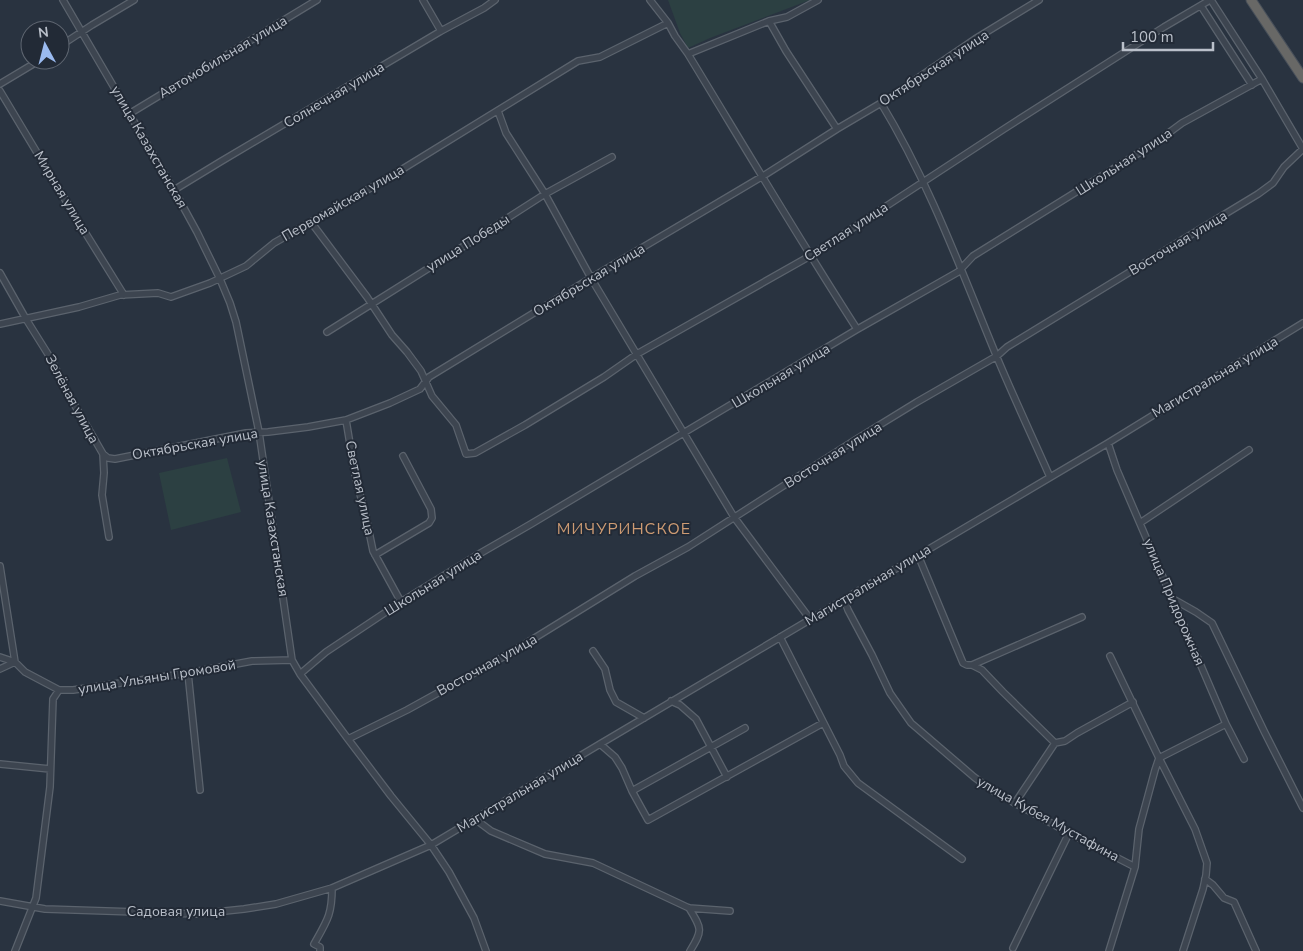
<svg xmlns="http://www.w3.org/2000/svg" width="1303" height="951" viewBox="0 0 1303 951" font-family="'Nunito Sans',sans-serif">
<rect width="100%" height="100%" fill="#293340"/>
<!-- green -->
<path fill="#2c4042" d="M668,0h142l-100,38 -22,10 -8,-15z
M227,458l14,54 -70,18 -12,-57z"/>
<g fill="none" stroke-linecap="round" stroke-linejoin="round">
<!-- minor casing -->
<g stroke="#5b636d" stroke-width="8">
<path id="minor" d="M63,0l111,190 23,42 23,47 10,24 6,19 23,110 33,228 8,14 48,65 43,57 40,49 18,27 25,46 12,33
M423,0l18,31
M650,0l18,23 7,13 13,18c56,92 111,185 169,275
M1211,0l51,79 41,70
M1201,6l51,79
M769,21l17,30 51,78
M60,46l32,-21 42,-25
M688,54l81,-33 18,-4 31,-17
M0,84l40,-24
M0,91l75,125 49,79
M881,103c48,79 80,167 115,252 17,41 36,81 54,122
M498,111l8,22 39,61 46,84 143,239 76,102
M129,114l188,-114
M174,190l46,-28 221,-131 43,-23 11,-8
M311,222l56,75 25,38 15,17 14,19 11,25 24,29 10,29 9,-1 50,-28 79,-48 33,-23 173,-98 194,-127 160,-102 46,-27
M0,273l26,46 25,40 19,38 33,57 1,19 -2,22 7,42
M0,324l79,-17 41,-12 38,-2 13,4 39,-14 36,-17 28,-23 114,-65 190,-117 22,-4 68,-34
M327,332l137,-86 81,-52 67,-37
M346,420l10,60 9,32 8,39 28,51
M1108,443l9,27 109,254 18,35
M103,454l5,4 7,1 131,-26 22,-1 40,-5 38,-7 44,-17 30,-14 9,-12 162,-99 172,-102 74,-47 44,-26 94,-64 64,-39
M1140,523l109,-73
M375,555l54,-32 3,-5 -1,-9 -28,-53
M918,555l45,108 4,2h5l10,5 21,22 52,51 10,-2 12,-8 56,-31
M0,566l15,96 -15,7
M844,599l4,11 24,45 18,38 21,30 63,54 19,14 76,42 66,34
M1173,599l23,13 16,11 52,108 39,77
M780,637l60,118 4,11 14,17 104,76
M593,651l12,18 5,21 6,12 28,16
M0,657l15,5 10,10 34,18h14l115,-17 64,-12 40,-1
M972,665l110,-48
M188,673l12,117
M300,674l26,-22 75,-50 78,-48 52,-30 325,-194 102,-58 15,-16 182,-113 27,-20 80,-44
M671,701l9,4 16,14 31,58
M348,739l59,-29 105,-58 123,-76 53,-29 167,-107 62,-38 80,-46 10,-9 162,-99 89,-54 15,-11 11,-16 19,-18
M600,744l15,13 7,11 10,23 16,29 175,-97
M0,764l50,5
M632,791l113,-63
M1015,803l40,-60
M475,819l16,12 54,23 48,9 96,45 41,3
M1205,879l8,6 11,13 10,4 22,49
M0,901l45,8 152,5 47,-5 32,-5 56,-16 99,-43 169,-101 508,-301 195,-120
M689,908c13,21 14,22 1,43
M1013,948l56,-115
M15,951l21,-53 14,-111 3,-88 6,-9
M320,951v-4l-6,-3c13,-23 18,-29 18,-56
M1109,951l26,-84 4,-38 16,-59 4,-12 -49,-102
M1183,951l20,-62 3,-14 1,-12 -12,-34 -36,-71 67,-34"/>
</g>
<!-- trunk casing -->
<g stroke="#48505a" stroke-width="11">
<path id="trunk" d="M1251,0l52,78"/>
</g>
<!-- minor -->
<use href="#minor" stroke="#3d4550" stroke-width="5.5"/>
<!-- trunk -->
<use href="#trunk" stroke="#686866" stroke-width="9"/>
</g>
<g text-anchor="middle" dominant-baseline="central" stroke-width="4" stroke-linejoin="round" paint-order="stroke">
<!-- street labels -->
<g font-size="14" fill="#bac0ca" stroke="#222a36">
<text transform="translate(223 57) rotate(-31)">Автомобильная улица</text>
<text transform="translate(934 68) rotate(-33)">Октябрьская улица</text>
<text transform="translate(334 95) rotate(-31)">Солнечная улица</text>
<text transform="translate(149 147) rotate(60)">улица Казахстанская</text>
<text transform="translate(1124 162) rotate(-33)">Школьная улица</text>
<text transform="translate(62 193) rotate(59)">Мирная улица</text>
<text transform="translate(343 203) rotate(-30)">Первомайская улица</text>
<text transform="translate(846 232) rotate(-33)">Светлая улица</text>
<text transform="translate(468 243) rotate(-32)">улица Победы</text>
<text transform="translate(1178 243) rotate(-31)">Восточная улица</text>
<text transform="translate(589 280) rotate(-31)">Октябрьская улица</text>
<text transform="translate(781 376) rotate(-31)">Школьная улица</text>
<text transform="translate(1215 377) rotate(-31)">Магистральная улица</text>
<text transform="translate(72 399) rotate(62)">Зелёная улица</text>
<text transform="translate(195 444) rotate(-10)">Октябрьская улица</text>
<text transform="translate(833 455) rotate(-32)">Восточная улица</text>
<text transform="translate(360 488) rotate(78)">Светлая улица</text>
<text transform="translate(273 528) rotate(81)">улица Казахстанская</text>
<text transform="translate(433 583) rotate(-32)">Школьная улица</text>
<text transform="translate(868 585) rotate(-31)">Магистральная улица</text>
<text transform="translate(1174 602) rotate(67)">улица Придорожная</text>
<text transform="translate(487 665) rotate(-29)">Восточная улица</text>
<text transform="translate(157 677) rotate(-9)">улица Ульяны Громовой</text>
<text transform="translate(520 792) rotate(-31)">Магистральная улица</text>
<text transform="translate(1048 819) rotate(29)">улица Кубея Мустафина</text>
<text x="176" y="911">Садовая улица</text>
</g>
<!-- quarter labels -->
<g font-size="16" letter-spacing="1" fill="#cd9b73" stroke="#222a36">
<text x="624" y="529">МИЧУРИНСКОЕ</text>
</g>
</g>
<!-- north arrow -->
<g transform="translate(45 45) rotate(353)"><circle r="24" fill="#222a36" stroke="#5f6671"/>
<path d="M0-4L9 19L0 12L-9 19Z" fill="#9abaef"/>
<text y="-8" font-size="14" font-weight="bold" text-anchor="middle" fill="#bac0ca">N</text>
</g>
<!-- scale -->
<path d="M1123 42v8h90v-8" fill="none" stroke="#bac0ca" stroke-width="2.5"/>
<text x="1130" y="42" font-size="15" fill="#bac0ca" stroke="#222a36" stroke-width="4" paint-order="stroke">100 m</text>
</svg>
